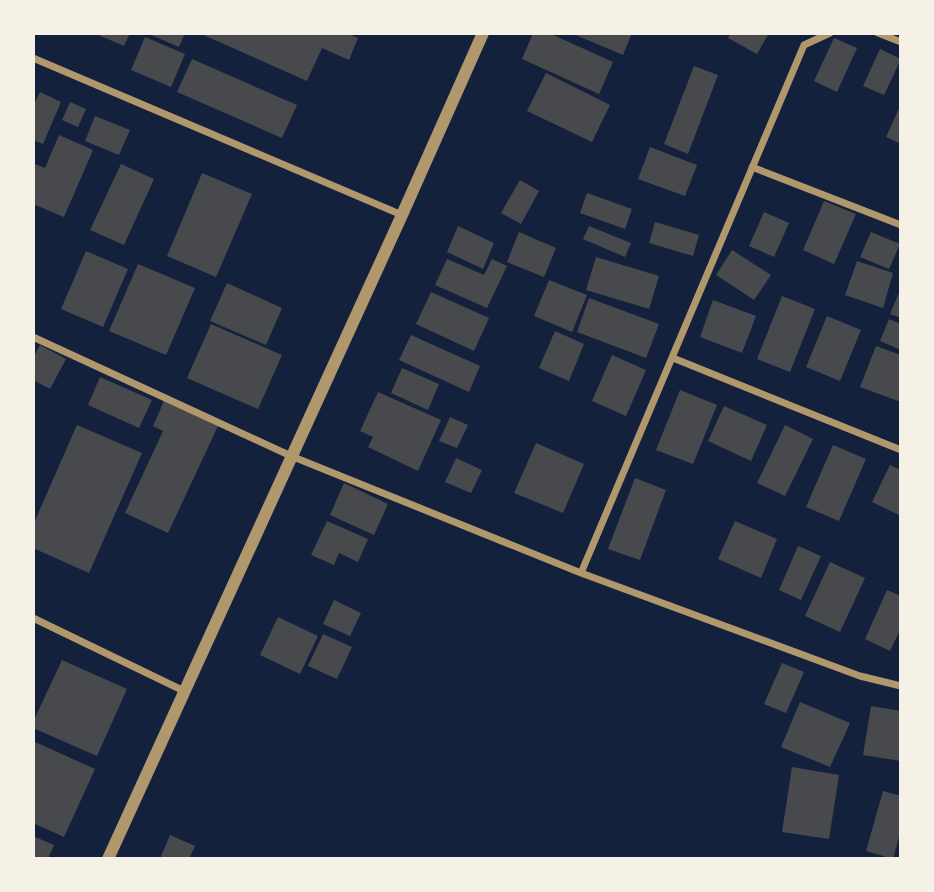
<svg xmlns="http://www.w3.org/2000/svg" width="934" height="892" viewBox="0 0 934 892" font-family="'PT Sans',sans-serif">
<rect width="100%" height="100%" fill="#14213d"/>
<!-- building -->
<path fill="#48494c" d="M94,33h36l-6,13z
M147,33h38l-6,14z
M199,33h148l11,5 -9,22 -27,-12 -15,33z
M533,33h16l64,29 -14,32 -77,-35z
M571,33h61l-9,22z
M731,33h38l-12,21 -29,-16z
M145,37l40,17 -14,33 -40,-17z
M834,38l23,10 -20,44 -23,-11z
M880,49l21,10 -17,36 -21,-9z
M192,59l105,46 -15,33 -105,-46z
M694,66l24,9 -30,79 -24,-10z
M546,73l64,32 -18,37 -65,-31z
M40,92l21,10 -18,42 -10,-4v-34z
M70,102l16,7 -8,18 -16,-7z
M901,104v40l-15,-7z
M95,116l35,14 -11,25 -34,-14z
M59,135l34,15 -29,67 -31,-13v-41l12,5z
M650,147l47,18 -12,31 -47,-17z
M121,164l33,15 -30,66 -34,-15z
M202,173l50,21 -36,83 -49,-21z
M520,180l19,11 -18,33 -20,-11z
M587,193l45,16 -7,20 -45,-16z
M824,201l32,13 -22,50 -31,-14z
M764,212l25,11 -15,34 -25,-11z
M655,222l44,13 -6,21 -44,-13z
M458,226l36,17 -11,26 -36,-17z
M589,226l42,17 -6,14 -42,-18z
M519,232l37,16 -12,29 -37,-15z
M871,232l29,12 -11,25 -29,-12z
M732,250l39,25 -17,25 -38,-25z
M86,251l42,18 -25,58 -42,-18z
M596,257l63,19 -10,33 -63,-19z
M447,259l37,16 8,-16 15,7 -20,42 -52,-23z
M857,261l36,12 -10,35 -38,-13z
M138,264l57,24 -29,67 -57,-24z
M549,280l38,15 -15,37 -38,-16z
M227,283l55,25 -16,37 -56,-24z
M901,288v30l-11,-4z
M431,292l58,26 -15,33 -58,-27z
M782,296l33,13 -25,63 -33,-13z
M589,298l70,26 -13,34 -69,-26z
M713,300l43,16 -14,37 -42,-16z
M827,316l34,14 -21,51 -34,-14z
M889,319l12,5v26l-21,-9z
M211,324l71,31 -24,54 -71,-31z
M555,331l29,13 -15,37 -30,-13z
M411,335l69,31 -11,26 -70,-32z
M40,345l26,14 -16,30 -17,-9v-22z
M876,346l25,9v47l-41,-15z
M612,355l34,15 -20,46 -34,-15z
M402,368l37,16 -11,26 -37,-17z
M100,377l52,23 -13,28 -51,-23z
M680,390l37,15 -24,59 -37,-14z
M378,392l63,28 -23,51 -50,-24 5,-10 -13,-6z
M164,401l54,25 -50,107 -43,-20 38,-82 -10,-5z
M724,406l43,19 -16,36 -43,-20z
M450,417l18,8 -11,23 -18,-7z
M77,425l65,28 -53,120 -56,-25v-23z
M785,425l28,14 -28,57 -28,-13z
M536,443l48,21 -21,49 -49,-20z
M833,445l33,14 -27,62 -33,-14z
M456,458l26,12 -11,23 -26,-11z
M890,465l11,5v46l-29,-14z
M635,478l31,12 -26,70 -32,-11z
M344,483l44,21 -14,31 -44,-20z
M327,521l41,18 -10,23 -19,-9 -5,12 -23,-10z
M735,521l42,18 -16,39 -43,-19z
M798,546l23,10 -20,44 -22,-10z
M830,562l35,16 -25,54 -35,-16z
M887,590l14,6v32l-11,23 -25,-12z
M334,600l27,13 -11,23 -27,-12z
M278,617l40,19 -18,38 -40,-19z
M323,634l29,13 -15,32 -29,-13z
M62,660l65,29 -30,67 -64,-28v-6z
M782,663l22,9 -18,41 -22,-9z
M800,702l50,21 -20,44 -49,-20z
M871,706l30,5v50l-38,-6z
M33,741l62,28 -31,68 -31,-14z
M792,767l47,8 -10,64 -47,-7z
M883,791l18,5v41h-2l-6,22 -27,-8z
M170,835l25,11 -6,13h-29z
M33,836l21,9 -6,14h-15z"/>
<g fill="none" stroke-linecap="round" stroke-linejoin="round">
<!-- minor -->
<path stroke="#b1986c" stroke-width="7" d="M878,33l23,9
M33,58l369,157
M752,167l149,58
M33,337l258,119 290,117 279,103 41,10
M673,358l228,92
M581,573l223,-528 26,-12
M33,618l151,73"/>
<!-- tertiary -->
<path stroke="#b1986c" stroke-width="12" d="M108,859l294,-644 81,-182"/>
</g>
<!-- border -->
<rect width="934" height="892" fill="none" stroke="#f6f1e7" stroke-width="70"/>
</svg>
